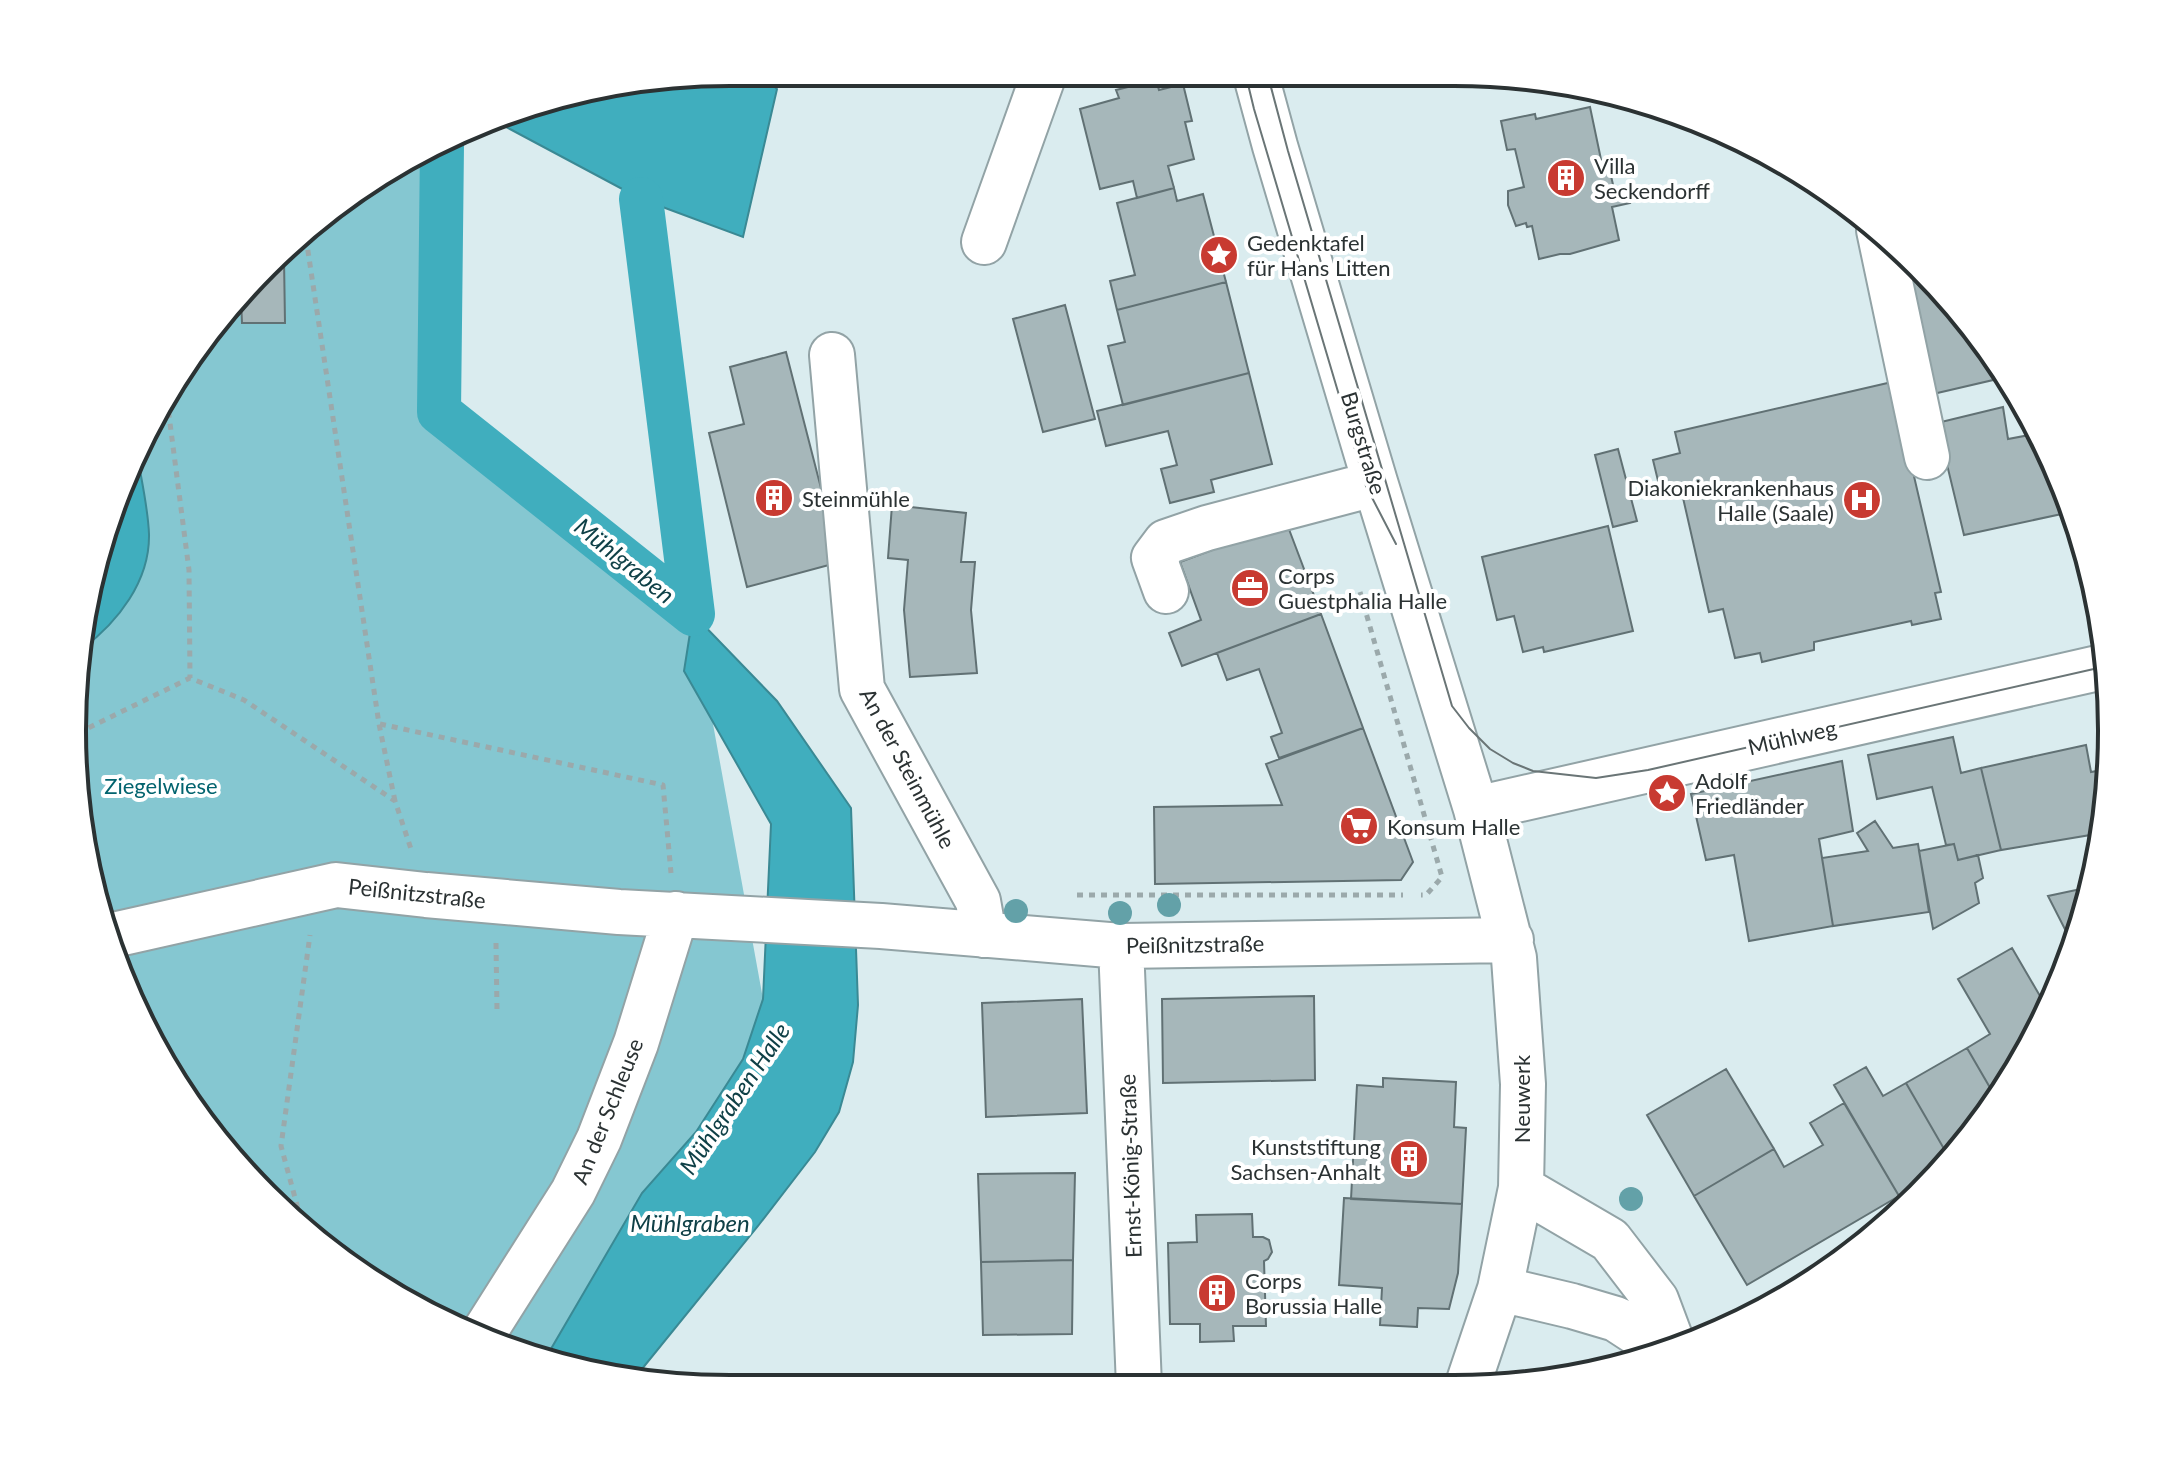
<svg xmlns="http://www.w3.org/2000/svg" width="2184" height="1461" viewBox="0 0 2184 1461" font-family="Lato,sans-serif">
<rect width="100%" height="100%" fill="#daecef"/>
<!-- green -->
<path fill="#85c7d1" d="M442,145l-3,267 254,202 70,385 -20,60 -47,73 -54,61 -94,161 -108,-33 -144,-96 -136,-165 -66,-160 -21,-213 49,-208 86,-150 156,-146z"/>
<!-- water -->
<path fill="#40aebe" stroke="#3a8994" stroke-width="2" d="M731,72h27l19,17 -34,148 -102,-38 -148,-79 26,-13z
M137,453c4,26 11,54 12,81 1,47 -31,88 -67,115l40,-170z
M693,614l84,87 74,107 7,197 -5,57 -14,50 -24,40 -57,74 -125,154 -85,-26 94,-161 54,-61 47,-73 20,-60 8,-175 -87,-153z"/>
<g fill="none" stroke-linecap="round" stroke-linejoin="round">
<!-- canal -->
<path stroke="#40aebe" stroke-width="44" d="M442,145l-3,267 254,202
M641,199l52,415"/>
</g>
<!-- building -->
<path fill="#a6b7ba" stroke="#617174" stroke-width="2" d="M1156,80l3,10 24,-6 9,37 -7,1 9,37 -26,7 6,22 -37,10 -4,-17 -33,8 -20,-80 39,-11 -3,-8z
M1590,107l13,62 6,-2 5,22 12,-2 4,16 -18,4 7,33 -49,14h-10l-21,5 -7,-33 -5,1 -1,-4 -10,3 -8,-21v-14l16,-4 -9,-38 -8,1 -6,-29 34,-7 1,5z
M1174,188l3,13 26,-7 23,88 -109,28 -7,-29 25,-6 -18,-72z
M1904,253l72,77 30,47 -73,17z
M284,259l1,64h-43l-1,-25z
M1226,282l23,91 -126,32 -15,-59 17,-4 -8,-32z
M1065,305l30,114 -52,13 -30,-113z
M786,352l54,210 -93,25 -38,-154 35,-9 -14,-57z
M1249,373l23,91 -61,16 3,12 -44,11 -9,-34 16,-4 -9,-34 -62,15 -9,-35z
M1892,382l49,210 -6,1 6,26 -29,6 -1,-4 -97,21v8l-52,12 -2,-9 -25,5 -12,-49 -14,3 -28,-123 -22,-4 -6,-25 27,-7 -5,-21z
M2003,407l5,32 32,-6 31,79 -107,23 -27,-112z
M1618,449l19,72 -24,6 -18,-72z
M892,505l74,8 -5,49h14l-4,48 6,63 -67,4 -6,-67 4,-50 -20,-2z
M1287,524l34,90 -139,52 -13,-33 32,-13 -21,-58 72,-27z
M1608,526l25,105 -89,21 -1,-5 -20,5 -9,-36 -17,4 -15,-63z
M1321,614l42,114 -84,30 -8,-21 11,-4 -23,-64 -32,11 -10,-27z
M1363,728l50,134 -12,18 -246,4 -1,-77 128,-2 -16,-41z
M1953,737l8,36 20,-5 20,82 -43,10 -4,-16 -8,1 -14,-58 -55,12 -9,-44z
M2086,745l5,27 17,-3 -2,48 -4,16 -101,17 -20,-82z
M1842,761l11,70 -34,8 14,87 -84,15 -15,-86 -28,5 -15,-66z
M1875,821l18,27 25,-4 11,68 -96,14 -11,-68 46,-7 -11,-18z
M1954,844l4,16 20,-5 5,23 -8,5 4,20 -46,26 -14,-78z
M2090,887l-12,52 -6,4 -24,-47z
M2012,948l35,60 -23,52 -28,38 -29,-50 23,-14 -32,-55z
M1314,996l1,84 -152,3 -1,-84z
M1082,999l5,114 -101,4 -4,-114z
M1967,1048l29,50 -45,63 -45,-78z
M1866,1067l17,29 23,-13 45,78 -12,13 -40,22 -65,-111z
M1726,1069l48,80 -80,47 -47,-81z
M1383,1078l73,4 -2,45 12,1 -4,76 -111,-5 6,-114 26,2z
M1844,1103l55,93 -152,89 -53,-89 80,-47 10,18 39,-22 -13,-22z
M1075,1173l-2,87 -92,2 -3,-88z
M1344,1198l118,6 -4,69 -9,36 -31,-1 -1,19 -37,-2 2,-37 -43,-3z
M1252,1214l1,23h10l6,3 3,12 -4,7 -4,2 2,65h-33l1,15 -34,1v-18h-30l-2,-81 29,-1 -1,-27z
M1073,1260l-1,74 -89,1 -2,-73z
M824,1376l77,9 -78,-1z"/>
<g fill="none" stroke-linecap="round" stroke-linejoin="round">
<!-- minor casing -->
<g stroke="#92a3a6" stroke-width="48">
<path id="minor" d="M1256,76l19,70 100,336 101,327 38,149 9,126 -2,104 -21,101 -33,98
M1879,230l48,227
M984,242l60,-168
M832,355l30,334 116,212 6,34
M1166,591l-12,-33 12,-16 41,-14 159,-42 9,-4
M1476,809l631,-143
M109,936l227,-51 90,10 193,17 262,14 240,20 390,-6
M1121,946l18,440
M1521,1188l89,52 46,60 18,48
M1500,1289l72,17 44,13 49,32
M483,1334l90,-142 26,-53 37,-96 40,-129"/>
</g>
<!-- path -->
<path stroke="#9ba9ab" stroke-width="5" stroke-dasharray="6 6" stroke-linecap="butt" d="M306,238l73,486 16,77
M167,400l22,170 1,108
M1360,592l82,285 -16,18h-5
M380,724l283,61 8,88
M78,733l112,-55 54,22 151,101 17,51
M1077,895h326
M496,943l1,67
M304,1231l-23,-85 29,-211"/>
<!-- minor -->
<use href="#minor" stroke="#fff" stroke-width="44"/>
<!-- tram -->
<path stroke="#6a7576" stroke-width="2" d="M1246,76l8,33 112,377 30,58
M1268,76l20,75 164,555 17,22 21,21 23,14 20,8 63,7 52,-8 459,-104"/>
</g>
<!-- trees -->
<g fill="#63a1a8">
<circle cx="1169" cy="905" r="12"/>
<circle cx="1016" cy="911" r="12"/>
<circle cx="1120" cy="913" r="12"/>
<circle cx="1631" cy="1199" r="12"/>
</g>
<!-- icons -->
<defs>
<g id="building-disc" transform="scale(2)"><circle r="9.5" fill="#c83a31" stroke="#fff"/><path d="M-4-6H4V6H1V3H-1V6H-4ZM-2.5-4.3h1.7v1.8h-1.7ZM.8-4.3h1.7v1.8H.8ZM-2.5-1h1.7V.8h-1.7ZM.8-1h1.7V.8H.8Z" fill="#fff"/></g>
<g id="sight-disc" transform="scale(2)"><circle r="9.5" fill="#c83a31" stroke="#fff"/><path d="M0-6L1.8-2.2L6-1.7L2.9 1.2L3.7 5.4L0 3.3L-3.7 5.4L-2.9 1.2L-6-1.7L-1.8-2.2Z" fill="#fff"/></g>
<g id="hospital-disc" transform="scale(2)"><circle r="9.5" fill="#c83a31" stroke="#fff"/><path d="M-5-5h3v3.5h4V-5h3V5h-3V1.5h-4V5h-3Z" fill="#fff"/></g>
<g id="office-disc" transform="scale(2)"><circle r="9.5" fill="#c83a31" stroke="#fff"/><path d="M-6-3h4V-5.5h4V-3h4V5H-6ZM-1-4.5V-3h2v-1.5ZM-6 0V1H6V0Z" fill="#fff"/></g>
<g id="supermarket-disc" transform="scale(2)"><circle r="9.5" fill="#c83a31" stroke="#fff"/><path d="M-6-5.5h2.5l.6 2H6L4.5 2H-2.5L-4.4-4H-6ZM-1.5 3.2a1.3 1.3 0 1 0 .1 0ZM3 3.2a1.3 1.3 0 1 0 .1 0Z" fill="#fff"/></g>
</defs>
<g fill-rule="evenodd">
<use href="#building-disc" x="1566" y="178"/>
<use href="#sight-disc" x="1219" y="255"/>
<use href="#building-disc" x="774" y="498"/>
<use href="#hospital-disc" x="1862" y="500"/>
<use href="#office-disc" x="1250" y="588"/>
<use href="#sight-disc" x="1667" y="793"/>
<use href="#supermarket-disc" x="1359" y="826"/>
<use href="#building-disc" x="1409" y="1159"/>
<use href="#building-disc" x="1217" y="1293"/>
</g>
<g text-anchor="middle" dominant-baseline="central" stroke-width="8" stroke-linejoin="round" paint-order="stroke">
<!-- poi labels -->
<g font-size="22" fill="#2b3233" stroke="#fff" text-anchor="start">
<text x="1594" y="165">Villa<tspan x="1594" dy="25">Seckendorff</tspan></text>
<text x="1247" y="242">Gedenktafel<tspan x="1247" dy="25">für Hans Litten</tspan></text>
<text x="1834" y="487" text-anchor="end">Diakoniekrankenhaus<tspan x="1834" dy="25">Halle (Saale)</tspan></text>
<text x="802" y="498">Steinmühle</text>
<text x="1278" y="575">Corps<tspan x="1278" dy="25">Guestphalia Halle</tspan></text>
<text x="1695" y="780">Adolf<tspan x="1695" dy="25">Friedländer</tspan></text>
<text x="1387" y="826">Konsum Halle</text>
<text x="1381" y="1146" text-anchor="end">Kunststiftung<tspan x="1381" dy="25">Sachsen-Anhalt</tspan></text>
<text x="1245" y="1280">Corps<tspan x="1245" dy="25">Borussia Halle</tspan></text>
</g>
<!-- street labels -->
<g font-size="22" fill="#2b3233" stroke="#fff">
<text transform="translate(1364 443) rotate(73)">Burgstraße</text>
<text transform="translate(1792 737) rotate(-13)">Mühlweg</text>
<text transform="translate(908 768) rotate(62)">An der Steinmühle</text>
<text transform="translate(417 893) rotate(6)">Peißnitzstraße</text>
<text transform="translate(1195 944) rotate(-1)">Peißnitzstraße</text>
<text transform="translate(1521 1099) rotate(-90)">Neuwerk</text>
<text transform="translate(607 1111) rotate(-68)">An der Schleuse</text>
<text transform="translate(1130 1166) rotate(-92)">Ernst-König-Straße</text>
</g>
<!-- park labels -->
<g font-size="22" fill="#02636e" stroke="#fff">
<text x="161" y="785">Ziegelwiese</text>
</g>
<!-- water labels -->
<g font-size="24" font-style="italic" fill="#0f4047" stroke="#fff">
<text transform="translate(625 560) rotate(39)">Mühlgraben</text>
<text transform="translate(734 1098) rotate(-56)">Mühlgraben Halle</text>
<text x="690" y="1222">Mühlgraben</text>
</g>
</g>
<!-- crop -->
<path d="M0 0H2184V1461H0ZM730 86H1454A644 644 0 0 1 2098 730V731A644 644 0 0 1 1454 1375H730A644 644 0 0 1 86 731V730A644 644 0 0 1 730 86Z" fill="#fff" fill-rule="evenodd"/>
<path fill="none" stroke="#2b3233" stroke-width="4" d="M730 86H1454A644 644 0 0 1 2098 730V731A644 644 0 0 1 1454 1375H730A644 644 0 0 1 86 731V730A644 644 0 0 1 730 86Z"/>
</svg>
